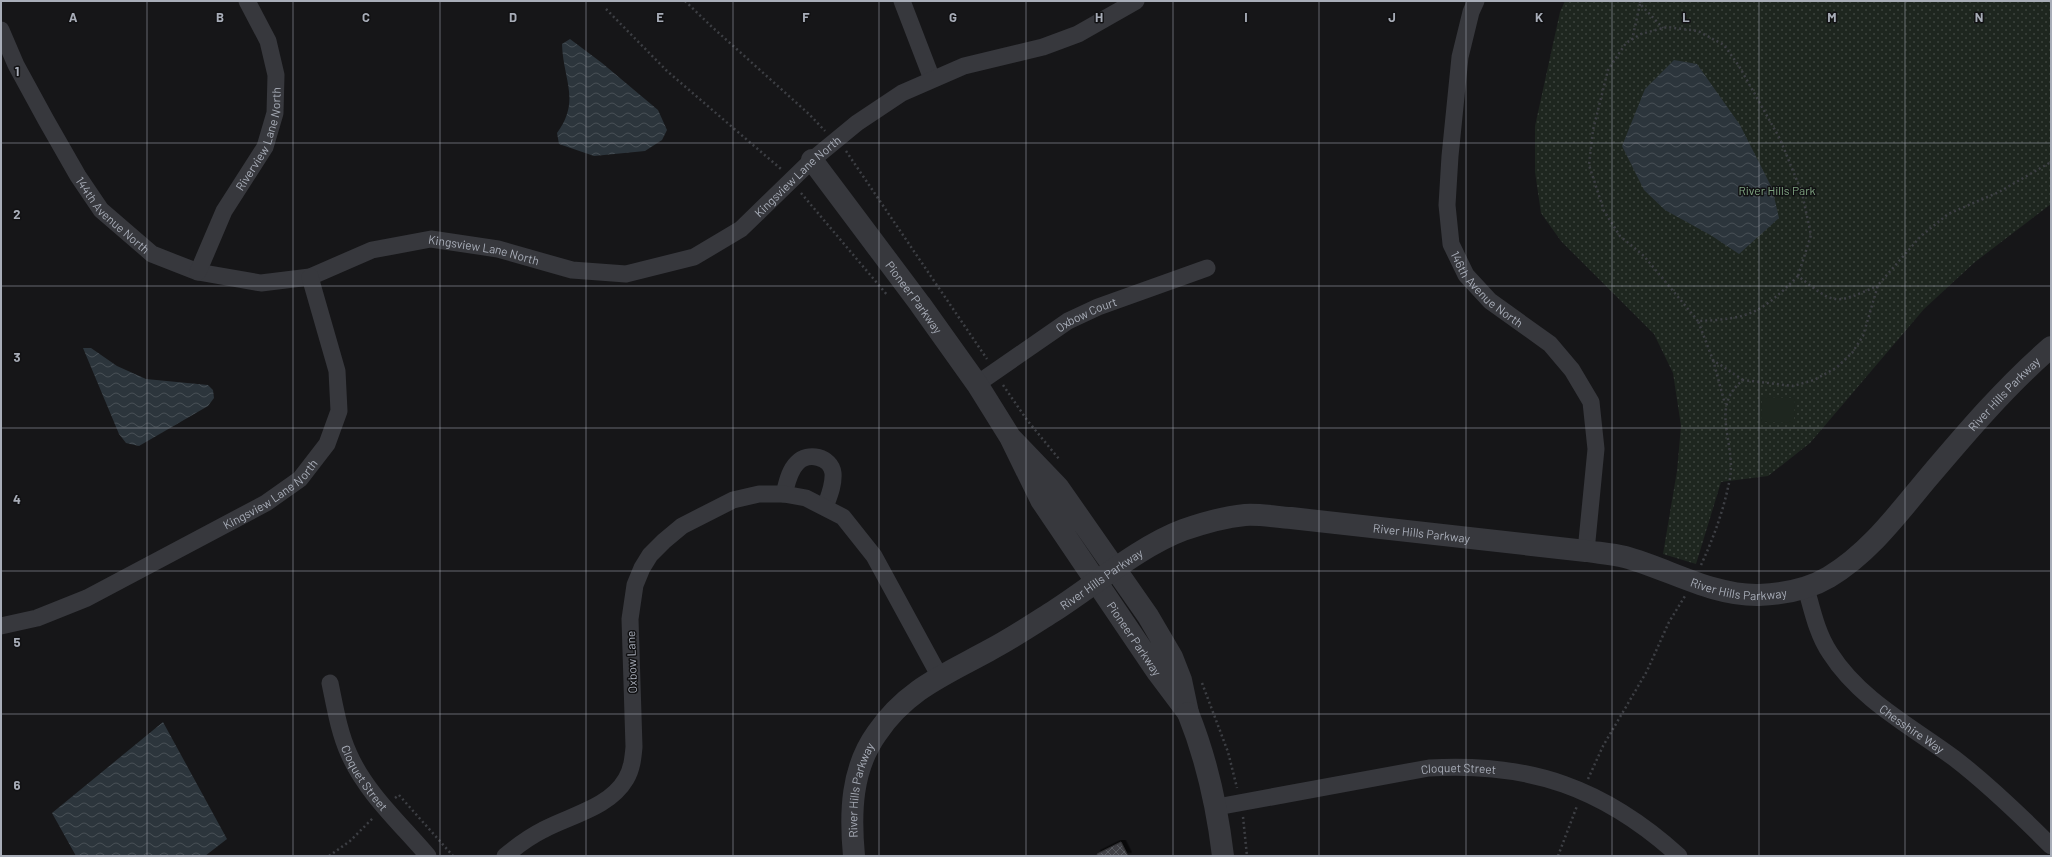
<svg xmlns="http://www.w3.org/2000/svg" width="2052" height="857" viewBox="0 0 2052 857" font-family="Barlow,sans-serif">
<defs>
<pattern id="park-dots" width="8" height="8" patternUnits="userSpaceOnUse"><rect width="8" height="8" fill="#1e261f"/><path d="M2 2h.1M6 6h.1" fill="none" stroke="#3c433d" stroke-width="1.8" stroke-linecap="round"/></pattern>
<pattern id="water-waves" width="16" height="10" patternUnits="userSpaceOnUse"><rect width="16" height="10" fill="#2c353c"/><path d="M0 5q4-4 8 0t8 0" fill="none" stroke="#485056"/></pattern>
<pattern id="building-cross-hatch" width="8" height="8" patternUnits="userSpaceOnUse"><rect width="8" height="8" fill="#404145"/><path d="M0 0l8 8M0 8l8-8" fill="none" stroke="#595a5e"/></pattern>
<filter id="shadow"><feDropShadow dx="3.5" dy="-3.5" stdDeviation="0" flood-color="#0009"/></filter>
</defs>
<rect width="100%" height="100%" fill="#161618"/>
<!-- park -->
<path fill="url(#park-dots)" d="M1565,1h486v203l-76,58 -51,47 -114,134 -42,33 -47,6 -25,82 -33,-10 14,-83 4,-45 -8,-53 -19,-39 -93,-93 -20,-28 -6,-41v-46l25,-114z"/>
<!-- pitch -->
<path fill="#1e261f" d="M1762,397l33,1 -1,25 -33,-1z"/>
<!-- water -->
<path fill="url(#water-waves)" d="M570,39l32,24 56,47 9,20 -5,10 -17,11 -51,5 -35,-12 -2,-11c24,-33 6,-53 5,-89z
M1674,60l23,4 43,61 32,63 7,30 -40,36 -27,-18 -47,-26 -21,-20 -22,-44 23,-57z
M83,348h8l26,18 29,13 62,6 5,5 1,8 -6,8 -69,40 -13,-3 -7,-9z
M163,722l64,117 -22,17h-129l-24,-43z"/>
<!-- building -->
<path fill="url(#building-cross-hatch)" stroke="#303034" filter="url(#shadow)" d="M1121,842l7,14h-30l-1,-2z"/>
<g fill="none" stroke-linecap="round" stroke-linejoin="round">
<!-- path -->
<path stroke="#3d3f44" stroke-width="2.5" stroke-dasharray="2 3" stroke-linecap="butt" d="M685,1l26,25 99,89 15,16
M1640,1v3l23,24
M606,9l61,62 114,98
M1632,40l8,-36
M846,151l141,208
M801,193l87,103
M1698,321l-54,-65 -24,-20 -16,-25 -15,-46 4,-35 15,-60 18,-27 15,-9 26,-7 31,4 26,14 15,21 41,73 22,54 9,42 -13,41
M1713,360l12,44
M1743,380l-30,-20 -15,-39c52,-2 63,-8 100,-45 37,29 36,29 79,10
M1003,385l24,35 32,39
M1701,565c13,-28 23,-56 29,-87 6,-36 -21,-71 13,-98l50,6 21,-6 22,-12 16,-15 11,-17 15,-51 43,-49 27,-22 51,-22 52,-30
M1202,683l26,69 9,36
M1588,779l15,-33 44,-75 22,-49 16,-26
M395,798l4,-3 54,61
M1243,817l4,39
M329,856l21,-15 24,-24
M1558,856l19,-50"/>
<!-- minor -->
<g stroke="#37383d" stroke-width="17">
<path d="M902,1l30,78"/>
<path id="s1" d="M1476,1l-5,11 -11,45 -10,99 -3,49 4,39 15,31 24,26 60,43 22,26 19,32 5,47 -10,102"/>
<path id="s2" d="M1,30l15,35 30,55 32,56 23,34 51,44 46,18 63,11 49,-6 62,-27 59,-11 67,10 74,21 54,4 68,-17 47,-28 71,-69 45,-37 45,-30 62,-27 79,-19 35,-13 58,-33"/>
<path id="s3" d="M198,272l26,-61 41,-64 10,-34 1,-38 -8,-34 -21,-40"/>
<path id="s4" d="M977,384l91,-63 30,-14 109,-39"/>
<path d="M784,494c3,-11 5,-23 13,-31 11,-12 34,-6 36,10 1,12 -4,23 -8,34"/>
<path id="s5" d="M1806,588c6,21 11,46 24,65 30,47 81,73 124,105 35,27 66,57 97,88"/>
<path id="s6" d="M1,626l36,-8 50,-20 179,-95 34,-24 27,-35 12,-33 -2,-40 -27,-94"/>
<path id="s7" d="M330,683c5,24 9,49 19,71 17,39 52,70 79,102"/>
<path id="s8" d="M1217,807l212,-39c101,-6 175,20 250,88"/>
<path d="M505,856c12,-10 24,-19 38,-26 28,-15 66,-22 83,-51 6,-10 7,-21 8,-32l-4,-128 5,-34 7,-17 8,-13 14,-14 18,-15 51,-26 26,-6h25l22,4 37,19 31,39 66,121"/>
</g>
<!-- tertiary -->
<g stroke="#37383d" stroke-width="22">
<path id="s9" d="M812,160l108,144 57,80 33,53 31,63 117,173 30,40 -7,-33 -9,-23 -24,-41 -90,-129 -48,-50"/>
<path d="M1188,713c19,47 29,93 35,143"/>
<path id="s10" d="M854,856c-4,-43 -3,-87 23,-123 29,-43 67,-58 111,-82 23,-12 44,-26 66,-40 39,-25 86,-65 129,-81 20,-7 41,-13 62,-15 15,-1 31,2 46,3l295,33c13,2 27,3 39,6 44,12 87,39 134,38 23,-1 50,-6 70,-18 40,-24 68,-62 98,-98 39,-46 78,-92 124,-132"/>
</g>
</g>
<!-- grid -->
<path fill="none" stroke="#a8adb8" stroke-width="1" stroke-opacity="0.55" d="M147,1v855M293,1v855M440,1v855M586,1v855M733,1v855M879,1v855M1026,1v855M1173,1v855M1319,1v855M1466,1v855M1612,1v855M1759,1v855M1905,1v855M1,143h2050M1,286h2050M1,428h2050M1,571h2050M1,714h2050"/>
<g text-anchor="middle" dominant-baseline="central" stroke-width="3" stroke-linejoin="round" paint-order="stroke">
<!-- street labels -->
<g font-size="12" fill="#a8adb8" stroke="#111113">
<text stroke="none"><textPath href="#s3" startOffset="148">Riverview Lane North</textPath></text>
<text stroke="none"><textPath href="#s2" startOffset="965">Kingsview Lane North</textPath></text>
<text stroke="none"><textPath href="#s2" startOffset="218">144th Avenue North</textPath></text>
<text stroke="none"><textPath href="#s2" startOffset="618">Kingsview Lane North</textPath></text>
<text stroke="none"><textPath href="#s1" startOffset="305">146th Avenue North</textPath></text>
<text stroke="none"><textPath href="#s9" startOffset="171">Pioneer Parkway</textPath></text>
<text stroke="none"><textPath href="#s4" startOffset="130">Oxbow Court</textPath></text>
<text stroke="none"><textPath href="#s10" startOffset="1411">River Hills Parkway</textPath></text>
<text stroke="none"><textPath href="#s6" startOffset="302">Kingsview Lane North</textPath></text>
<text stroke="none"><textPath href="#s10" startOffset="739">River Hills Parkway</textPath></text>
<text stroke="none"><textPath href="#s10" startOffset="402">River Hills Parkway</textPath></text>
<text stroke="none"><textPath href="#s10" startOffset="1063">River Hills Parkway</textPath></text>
<text stroke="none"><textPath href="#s9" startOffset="578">Pioneer Parkway</textPath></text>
<text transform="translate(631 662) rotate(-92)">Oxbow Lane</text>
<text stroke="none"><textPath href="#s5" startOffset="182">Chesshire Way</textPath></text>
<text stroke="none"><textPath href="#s8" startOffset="245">Cloquet Street</textPath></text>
<text stroke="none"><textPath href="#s7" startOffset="102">Cloquet Street</textPath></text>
<text stroke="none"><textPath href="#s10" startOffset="67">River Hills Parkway</textPath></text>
</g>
<!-- park labels -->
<g font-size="12" fill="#7fa381" stroke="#111113">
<text x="1777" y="190">River Hills Park</text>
</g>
</g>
<g font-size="13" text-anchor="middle" font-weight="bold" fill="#a8adb8" stroke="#111113" stroke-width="3" stroke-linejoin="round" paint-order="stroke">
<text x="73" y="22">A</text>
<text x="220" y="22">B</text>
<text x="366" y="22">C</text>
<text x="513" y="22">D</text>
<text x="660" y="22">E</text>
<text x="806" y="22">F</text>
<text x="953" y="22">G</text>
<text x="1099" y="22">H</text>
<text x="1246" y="22">I</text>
<text x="1392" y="22">J</text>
<text x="1539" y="22">K</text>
<text x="1686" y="22">L</text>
<text x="1832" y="22">M</text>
<text x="1979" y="22">N</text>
<text x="17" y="76">1</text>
<text x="17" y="219">2</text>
<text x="17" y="362">3</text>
<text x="17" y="504">4</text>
<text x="17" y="647">5</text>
<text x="17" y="790">6</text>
</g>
<!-- border -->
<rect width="2052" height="857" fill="none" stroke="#a8adb8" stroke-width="4"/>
</svg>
